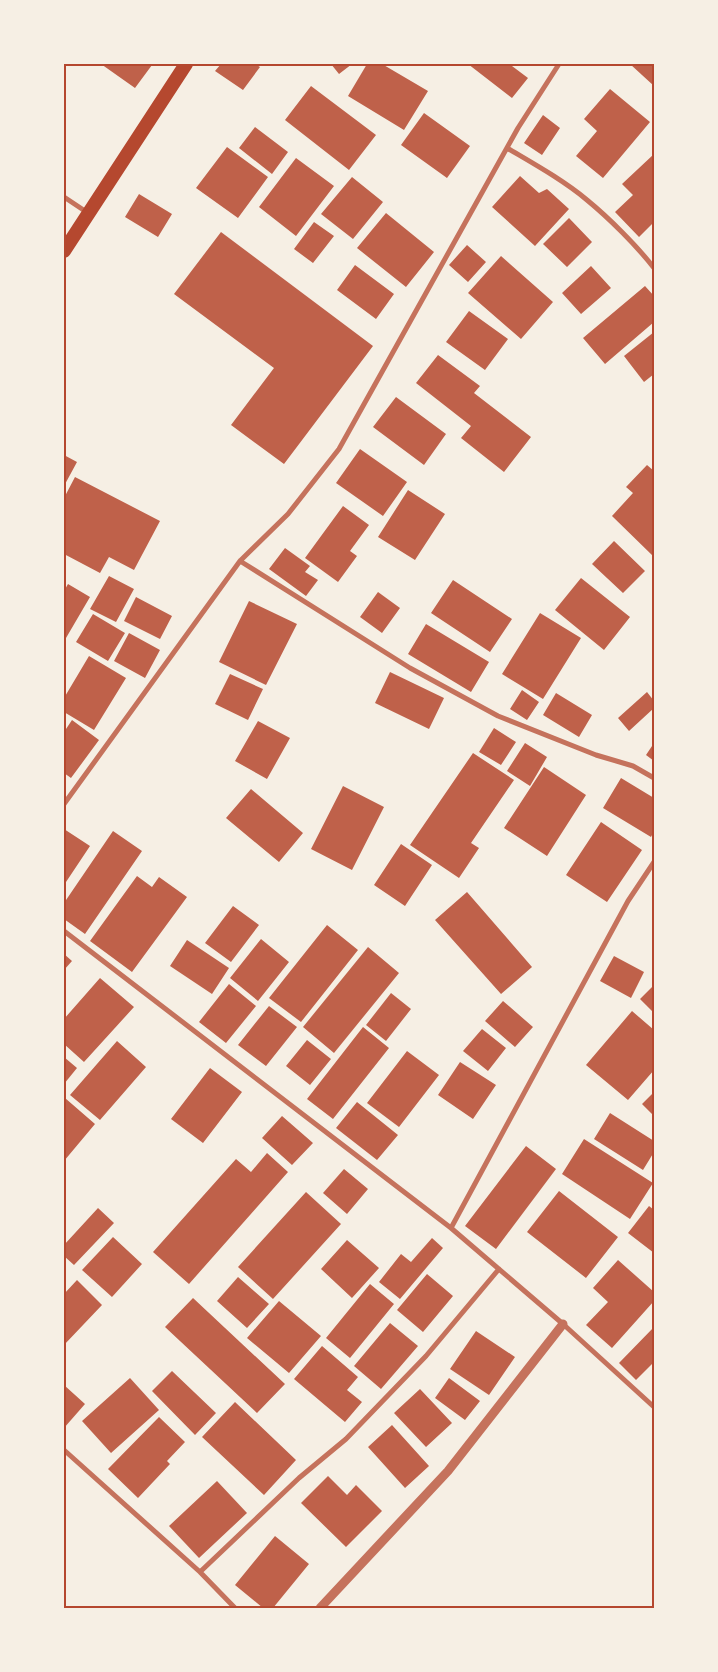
<svg xmlns="http://www.w3.org/2000/svg" width="718" height="1672" viewBox="0 0 718 1672" font-family="'Golos Text',sans-serif">
<rect width="100%" height="100%" fill="#f6efe4"/>
<!-- building -->
<path fill="#bf614a" d="M101,64h50l1,1 -17,23z
M221,64h34l5,3 -17,23 -28,-19z
M331,64h21l-13,10z
M367,64h15l46,27 -24,39 -56,-34z
M468,64h46l-2,2 16,12 -16,20z
M630,64h24v22z
M311,86l65,49 -27,35 -64,-50z
M610,89l40,33 -47,56 -27,-22 21,-25 -13,-12z
M424,113l46,33 -23,32 -46,-33z
M543,115l17,13 -18,27 -18,-12z
M255,127l33,25 -16,22 -33,-26z
M227,147l41,30 -30,41 -42,-30z
M654,154v68l-15,15 -24,-25 18,-17 -11,-11z
M296,158l38,28 -38,50 -37,-29z
M520,176l19,17 8,-4 22,20 -34,37 -43,-39z
M352,177l31,25 -30,37 -32,-25z
M139,194l33,20 -14,23 -33,-20z
M386,213l48,39 -28,35 -49,-39z
M569,218l23,24 -25,25 -24,-23z
M314,222l20,14 -21,27 -19,-14z
M221,232l152,114 -89,118 -53,-39 43,-57 -100,-74z
M467,245l19,17 -18,20 -19,-17z
M501,256l52,46 -32,37 -53,-46z
M355,265l39,29 -18,25 -39,-29z
M591,266l20,22 -30,26 -19,-21z
M645,286l9,10v26l-49,42 -22,-26z
M469,311l39,28 -23,31 -39,-28z
M654,332v42l-10,8 -20,-26z
M438,355l42,31 -6,7 57,44 -27,35 -43,-34 10,-12 -55,-43z
M396,397l50,37 -22,31 -51,-38z
M360,449l47,33 -24,34 -47,-33z
M64,455l13,7 -13,24z
M647,465l7,6v86l-42,-41 21,-23 -7,-6z
M75,477l85,44 -26,49 -25,-13 -9,16 -36,-19v-56z
M408,490l37,24 -30,46 -37,-23z
M343,506l26,19 -19,26 7,5 -19,26 -33,-24z
M614,541l31,30 -22,22 -31,-29z
M285,548l25,18 -5,6 13,8 -12,16 -37,-27z
M109,576l25,13 -18,33 -26,-13z
M581,578l49,39 -26,33 -49,-40z
M453,580l59,39 -22,33 -59,-39z
M68,584l22,13 -24,41 -2,-1v-46z
M378,592l22,16 -18,25 -22,-16z
M136,597l36,19 -12,23 -36,-18z
M249,601l48,23 -31,61 -47,-23z
M540,613l41,25 -38,61 -41,-25z
M93,614l32,19 -17,28 -32,-19z
M426,624l63,38 -18,30 -63,-38z
M129,633l31,17 -15,28 -31,-17z
M89,656l37,22 -32,52 -30,-18v-14z
M390,672l54,26 -15,31 -54,-26z
M230,674l33,15 -15,31 -33,-16z
M522,690l17,12 -12,18 -17,-11z
M647,692l7,9v7l-25,23 -11,-13z
M556,693l36,22 -13,22 -36,-22z
M72,720l27,20 -28,38 -7,-5v-41z
M258,721l32,17 -23,41 -32,-18z
M494,728l22,14 -15,23 -22,-13z
M525,743l22,14 -17,29 -23,-15z
M654,743v18l-8,-6z
M473,753l41,27 -43,63 8,5 -20,30 -49,-33z
M544,767l42,28 -39,61 -43,-28z
M621,778l33,20v33l-3,6 -48,-29z
M343,786l41,21 -32,63 -41,-21z
M251,789l52,44 -24,29 -53,-44z
M601,822l41,28 -35,52 -41,-27z
M64,829l26,17 -26,39z
M113,831l29,20 -57,83 -21,-15v-16z
M401,844l31,21 -27,41 -31,-21z
M137,876l15,11 7,-10 28,20 -55,75 -42,-31z
M467,892l65,75 -31,27 -66,-74z
M233,906l26,19 -28,37 -26,-19z
M327,925l31,25 -57,72 -32,-24z
M261,939l28,23 -31,39 -28,-23z
M187,940l42,28 -17,26 -42,-28z
M368,947l31,26 -65,80 -31,-26z
M64,954l8,7 -8,9z
M614,956l30,16 -13,26 -31,-17z
M100,978l34,29 -50,55 -20,-18v-25z
M229,984l27,22 -30,37 -27,-21z
M654,985v28l-14,-14z
M391,993l20,16 -25,32 -20,-16z
M503,1001l30,26 -18,20 -30,-26z
M269,1006l28,21 -31,39 -28,-21z
M632,1011l22,19v40l-26,30 -42,-35z
M363,1027l26,21 -56,71 -26,-20z
M482,1029l24,19 -18,23 -25,-20z
M307,1040l24,19 -21,26 -24,-19z
M117,1041l29,26 -46,53 -30,-25z
M407,1051l32,24 -40,52 -32,-24z
M64,1057l13,11 -13,16z
M460,1062l36,23 -23,34 -35,-24z
M210,1068l32,24 -39,51 -32,-24z
M654,1092v24l-12,-12z
M65,1098l30,26 -31,37v-62z
M357,1102l41,33 -21,25 -41,-32z
M610,1113l44,28v11l-11,18 -49,-31z
M282,1116l31,27 -21,22 -30,-27z
M584,1139l69,44 -23,36 -68,-45z
M526,1146l30,23 -60,80 -31,-23z
M267,1153l21,19 -99,112 -36,-32 83,-93 15,13z
M344,1169l24,20 -21,25 -24,-21z
M559,1191l59,46 -32,41 -59,-46z
M306,1192l35,32 -68,75 -35,-32z
M649,1206l5,4v43l-26,-20z
M98,1208l16,15 -40,42 -10,-9v-11z
M113,1237l29,27 -30,33 -30,-27z
M432,1238l11,10 -43,51 -21,-17 22,-28 10,8z
M347,1240l32,28 -27,30 -31,-29z
M618,1260l36,32v9l-42,47 -26,-23 22,-23 -15,-14z
M427,1274l26,22 -30,36 -26,-22z
M238,1277l31,27 -22,24 -30,-27z
M77,1280l25,25 -38,40v-51z
M370,1284l24,20 -44,54 -24,-20z
M193,1298l92,86 -28,29 -92,-86z
M279,1301l42,35 -32,37 -42,-35z
M390,1323l28,23 -37,43 -27,-23z
M654,1327v35l-18,18 -17,-17z
M476,1331l39,26 -26,38 -39,-26z
M322,1346l36,31 -11,13 15,12 -17,20 -51,-43z
M172,1371l44,42 -21,22 -43,-44z
M130,1378l29,32 -48,43 -29,-32z
M449,1378l31,23 -15,19 -30,-22z
M64,1385l21,19 -21,24z
M420,1389l32,34 -26,24 -32,-34z
M235,1402l61,58 -32,35 -62,-58z
M159,1417l26,25 -18,19 3,3 -32,34 -30,-29z
M392,1425l37,41 -24,22 -37,-41z
M328,1476l19,19 9,-10 26,26 -36,36 -45,-44z
M217,1481l30,32 -48,45 -30,-32z
M275,1536l34,28 -36,44h-10l-28,-23z"/>
<g fill="none" stroke-linecap="round" stroke-linejoin="round">
<!-- minor -->
<path stroke="#c5725c" stroke-width="5" d="M507,148c27,16 56,32 80,52 22,18 50,46 67,68
M64,197l24,16
M240,561l170,107 88,48 98,39 37,11 21,12
M64,804l176,-243 48,-47 51,-65 179,-321 41,-64
M64,931l387,297 112,96 91,83
M451,1228l177,-327 26,-39
M64,1450l136,122 35,36
M200,1572l99,-94 47,-39 80,-83 73,-87"/>
<!-- tertiary -->
<path stroke="#c5725c" stroke-width="9" d="M320,1608l128,-137 115,-147"/>
<!-- trunk -->
<path stroke="#b5482f" stroke-width="14" d="M64,251l122,-187"/>
</g>
<!-- border -->
<rect width="718" height="1672" fill="none" stroke="#f6efe4" stroke-width="130"/>
<rect x="65" y="65" width="588" height="1542" fill="none" stroke="#b5482f" stroke-width="2"/>
</svg>
